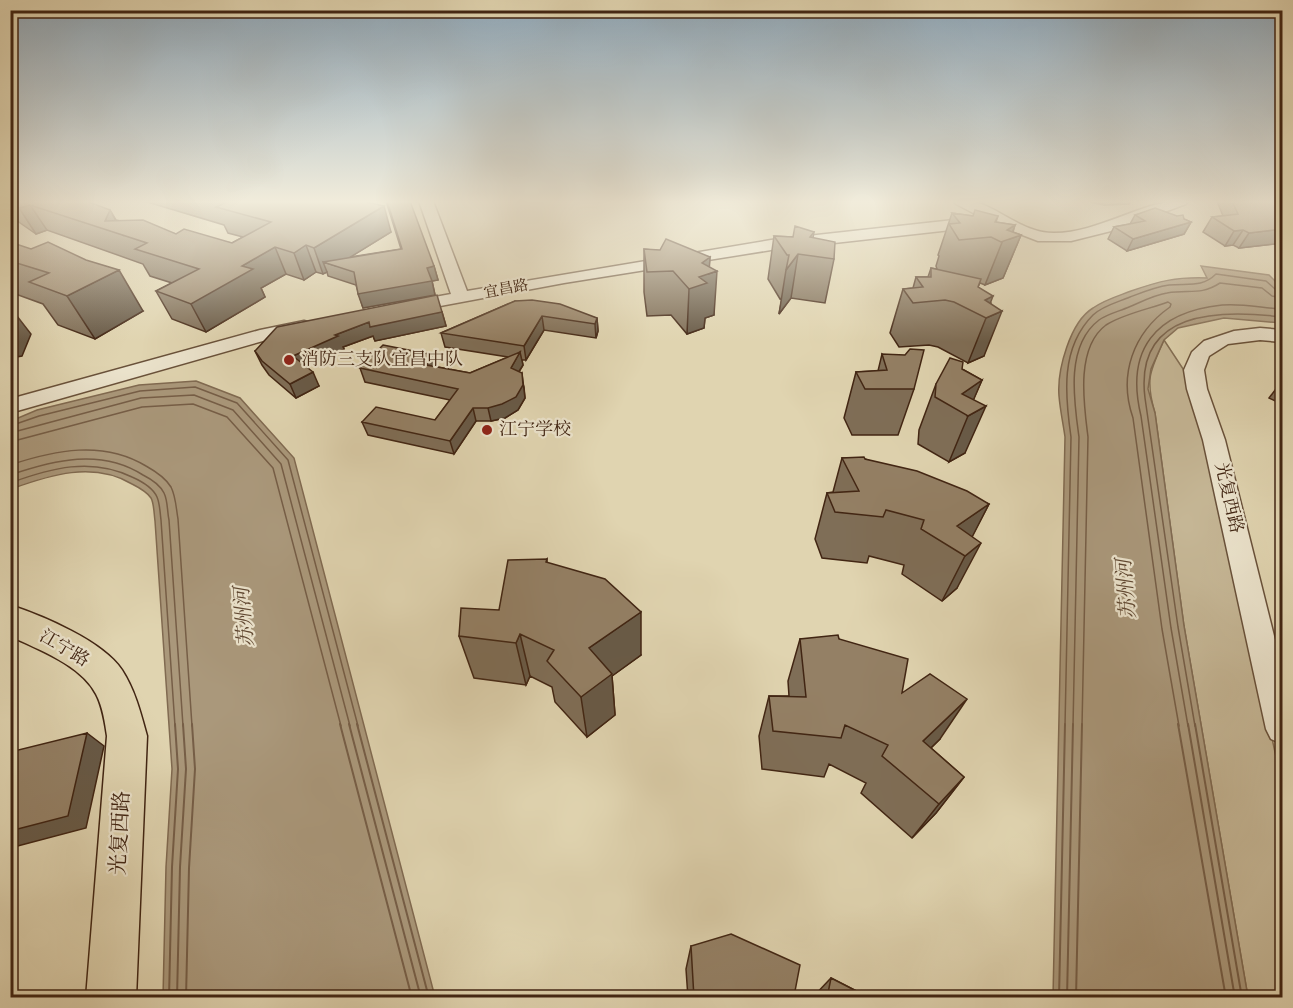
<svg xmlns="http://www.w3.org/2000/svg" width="1293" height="1008" viewBox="0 0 1293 1008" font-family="'IM FELL English','Noto Serif SC',serif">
<rect width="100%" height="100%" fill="#e0d4b0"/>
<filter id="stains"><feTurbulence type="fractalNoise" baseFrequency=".00333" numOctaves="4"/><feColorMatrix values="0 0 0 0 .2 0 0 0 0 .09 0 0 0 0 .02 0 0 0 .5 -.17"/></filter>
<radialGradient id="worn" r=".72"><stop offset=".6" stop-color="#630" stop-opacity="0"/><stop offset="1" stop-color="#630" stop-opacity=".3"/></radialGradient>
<!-- green -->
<path fill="#c5b695" stroke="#836e54" stroke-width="1.5" d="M1164,340l31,47 87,397v213h-34l-64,-371 -29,-213c-10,-34 -5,-42 9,-73z"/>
<!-- water -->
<path fill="#aa987b" stroke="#806a51" stroke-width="1.5" d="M1201,266l68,9 9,9h4v39l-58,-5 -46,10 -14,12 -13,29 -3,20 7,24 29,213 64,371h-195l12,-560c-2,-14 -5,-28 -6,-41 -2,-26 11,-74 34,-88 11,-8 25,-12 38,-17 29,-10 44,-14 76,-13z
M196,381l44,17 54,60 141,539h-272l3,-130 6,-98 -17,-248c-1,-7 -1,-18 -4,-23 -4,-6 -13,-11 -19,-14 -39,-23 -82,-9 -121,5v-68l26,-11 102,-25z"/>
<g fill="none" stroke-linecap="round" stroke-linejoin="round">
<!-- shore-far1 -->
<path stroke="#765e47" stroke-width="1.5" d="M10,426l29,-10 101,-25 55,-4 42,16 51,57 70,266
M10,433l131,-35 53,-3 39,15 48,54 69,262
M10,442l132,-35 51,-3 34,13 46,51 68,258
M10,465c45,-15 93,-25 136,1 9,5 19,11 25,21 5,10 5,21 7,32l14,207
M10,475c44,-15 91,-27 133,0 8,4 17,10 21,18 4,8 3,18 5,27l14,206
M10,483c41,-15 81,-26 122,-6 9,4 21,11 25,20 3,7 3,16 4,23l14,206
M1065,726l6,-289c-6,-42 -11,-89 22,-122 9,-9 25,-13 37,-18 13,-5 25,-10 39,-12 19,-2 33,3 47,-11l50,7 9,8 7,1
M1073,726l6,-289c-5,-36 -14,-91 20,-117 8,-6 21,-9 30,-13 12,-5 25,-12 38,-14 22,-4 33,3 53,-10l42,5 10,8 10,2
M1082,726l6,-289c-4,-32 -13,-89 18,-112 17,-11 43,-16 62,-23l3,2 -1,3c-37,26 -52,68 -37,111l29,211 17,97
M1188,726l-17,-98 -30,-212c-16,-66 14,-104 81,-111 19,-2 41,3 60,4
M1195,726l-17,-99 -33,-229c-11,-88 74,-89 137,-81"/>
<!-- shore -->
<path stroke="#765e47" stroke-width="2" d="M340,724l72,274
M349,724l72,274
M357,724l72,274
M1178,724l48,274
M1188,724l47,274
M1195,724l47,274
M169,998l3,-131 6,-98 -3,-45
M177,998l3,-131 6,-98 -3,-45
M186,998l3,-130 6,-99 -3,-45
M1059,998l6,-274
M1067,998l6,-274
M1076,998l6,-274"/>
<!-- minor casing -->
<g stroke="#69513a" stroke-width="3">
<path id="minor" d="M419,201h14l34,90 304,-51 210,-23 -25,-13 -2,-3c6,0 13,-2 19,0 28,8 50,32 81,32 47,0 94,-36 134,-32l-2,3 -71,26 -44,11h-33l-42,-16 -225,25 -207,33 -156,29 -6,-1 -3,-4 3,-4 49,-9z
M304,321l7,2 2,4 -2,4 -41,8 -260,74v-14l250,-69z
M1260,328l22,2v12l-22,-2 -32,4 -19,12 -5,14 3,19 18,51 57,228v76l-11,-5 -5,-10 -63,-289 -16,-51 -3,-19 8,-18 12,-11 30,-10z"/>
</g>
<!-- major casing -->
<g stroke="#412513" stroke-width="3">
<path id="major" d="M10,605c33,11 93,36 112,65 13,20 19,44 25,66l-11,262h-50l21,-262c-2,-13 -4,-29 -11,-42 -15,-29 -57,-44 -86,-58z"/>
</g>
<!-- minor -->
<use href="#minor" fill="#ebe3cc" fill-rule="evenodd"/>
<!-- major -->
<use href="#major" fill="#e0d4b0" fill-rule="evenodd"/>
</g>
<!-- wall -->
<path fill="#7f6e57" stroke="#412513" stroke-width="1.5" d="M10,201l100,9 6,10 60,14 56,9 11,-6 -15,-4 -4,-8 -80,-24h218l29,31 -41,25 51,-8 -15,-48 48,65 4,14 -6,1 3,14 -72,13 -7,-23 -28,-9 -1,-4 -4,2 -7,-2 -12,8 -18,-6 -25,14 4,9 -59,35 -34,-13 -16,-28 16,-8 -22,-7 -7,-12 -96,-34 -11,4 -23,-16 -3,-4z
M1086,201h45l-2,3 -25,1z
M1217,201h65v42l-43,5 -6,-3 -8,1 -22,-14 9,-15 11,-1z
M952,213l21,3h25l-2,6 19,3 -2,7 8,3 -18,43 -18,7 -5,-2 -2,4 13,16 -7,53 -16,7 -30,-16 -9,-2 -30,2 -9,-14 13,-44 10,-1 3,-11h12l3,-9 6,1 -1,-3 3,-10 -1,-1z
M1135,215l49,4 7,3 -7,12 -57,17 -19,-12 6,-12 16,-3z
M814,232l-1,6 21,21 -9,44 -34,-5 -12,16 3,-16 -2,1 -12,-20 6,-43 19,1z
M10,242l133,69 -48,28 -37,-14 -15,-21 -33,-12z
M644,249l66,8 -1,10 5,48 -9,3 -1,10 -17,6 -16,-19 -24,1 -3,-24z
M515,301l82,17 1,13 -2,7 -52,-8 -18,30h-4l1,5 -4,7 5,15 1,11 -7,12 -13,8 -14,3h-15l-22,33 -86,-19 -6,-13 73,-2 15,-20 -85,-18 -5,-14 78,-1 32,6 38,-16 -63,-10 -4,-14z
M442,312l4,14 -71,15 -2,-5 -30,11 1,2 -38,18 13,19 -23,12 -27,-23 -7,-10 -7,-14z
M882,354l32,35 -16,46h-46l-8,-17 12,-46 22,-1z
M962,369l20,11 -9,20 -8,53 -16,9 -31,-18 1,-14 17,-46z
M1282,381v23l-13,-6z
M1282,435v9l-5,-3z
M842,458l23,1 124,45 -17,32 -15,52 -15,13 -40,-27 2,-9 -35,-9 -2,7 -45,-5 -7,-19 12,-46 6,-1z
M547,559v3l94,93 -29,21 3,39 -28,22 -32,-35 -3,-15 -22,-11 -4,9 -52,-7 -15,-42 40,-26z
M800,639h39l101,100 -9,9 33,29 -28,36 -24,25 -51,-45 5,-10 -37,-19 -5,13 -62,-8 -3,-33 10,-40h20l-1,-15z
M691,946l104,45 14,7h-121l-2,-29z
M831,978l39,20h-58z"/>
<!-- shaded-wall -->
<path fill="#685a47" stroke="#412513" stroke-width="1.5" d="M30,205l17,25 -11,4 -17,-26z
M384,206l7,26 -55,34 -13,-4 4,10 -4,2 -9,-26z
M110,210l14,26 -19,-15z
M1191,222l-7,12 -57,17 6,-12z
M1015,225l-5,14 11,-4 -18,43 -18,7 22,-55z
M1282,229v14l-43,5 10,-15z
M1243,230l-10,15 -8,1 9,-15z
M306,245l10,27 -12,8 -10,-27z
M275,247l11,27 -25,14 4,9 -59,35 -15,-28 51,-38z
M798,254l-7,44 -12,16 7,-44z
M710,257l-1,17 8,-3 -3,44 -9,3 -1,10 -17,6 2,-45 10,-12 3,-14z
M434,266l4,14 -6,1 3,14 -72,13 -5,-14 69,-26z
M119,270l24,41 -48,28 -28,-43z
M993,296l-8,21v-17z
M10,307l21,27 -9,22 -12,2z
M1002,311l-18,45 -16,7 18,-45z
M442,312l4,14 -71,15 -2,-5 -30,11 1,2 -45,21 -6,-14 42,-21 34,-13z
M542,316l2,14 -18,30 -2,-14z
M597,318l1,13 -2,7 -1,-14z
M520,352l3,13 -10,16 -2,-13z
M434,355l4,13 -12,-3z
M313,372l6,14 -23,12 -6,-14z
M522,373l3,25 -7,12 -13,8 -14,3 -3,-13z
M982,380l-15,35 -5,-21z
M986,406l-21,47 -16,9 19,-46z
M473,408l3,13 -22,33 -4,-13z
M989,504l-23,45 -9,-23z
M981,543l-24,45 -15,13 23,-45z
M641,612v43l-29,21 3,39 -28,22 -6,-40 8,-49z
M520,634l10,42 -4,9 -10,-42z
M967,699l-27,40 -36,35 19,-33z
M87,733l17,13 -18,82 -76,20v-17z
M964,777l-28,36 -24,25 27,-34z
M10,921l7,3 -7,30z"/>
<!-- building -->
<path fill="#948065" stroke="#412513" stroke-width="1.5" d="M10,201h76l24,9 -5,11 38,-1 33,14 8,-5 48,14 39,-21 -55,-15 9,-4 -8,-2h145l22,5 -70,42 -8,-3 -12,8 -19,-6 -33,19 11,3 -62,35 -35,-13 43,-22 -64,-20 12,-6 -117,-38 -11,3 -9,-6z
M387,201h23l24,65 -7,2 5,13 -74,13 -4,-22 -31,-10 79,-13z
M1232,201h50v28l-33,4 -6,-3 -9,1 -22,-14 26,-3z
M1155,208l22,8 6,-1 1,4 7,3 -58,17 -19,-12 31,-6 -10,-6z
M975,210l23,6 -3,6 20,3 -8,5 14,5 -20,7 -10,-5 -32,3 -10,-16 11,-1 -8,-10 21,3z
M795,226l19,6 -4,5 25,5 -1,17 -36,-5 -12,16 3,-15h-2l-13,-19 19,1z
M666,239l44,18 -8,6 15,8 -18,6 8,6 -18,6 -16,-18 -26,1 -3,-23 16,1z
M10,242l21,7 17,-7 38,18 33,10 -52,26 -38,-14 20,-9 -39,-12z
M931,268l50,11 -3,8 15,9 -8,4 17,11 -16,7 -32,-16 -9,-2 -32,3 -10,-14 20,-2 -7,-10h15z
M437,295l5,17 -72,15 -1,-5 -34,13 3,1 -45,20 20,16 -23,12 -28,-23 -7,-10 22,-24z
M532,300l28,4 37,14 -2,6 -53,-8 -18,30 -83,-13 74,-32z
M383,345l51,10 -8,10 44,8 50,-21 -9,16 11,5 1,12 -7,12 -14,7 -14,4h-15l-23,33 -88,-19 14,-15 59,13 23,-31 -98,-21z
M910,349l14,1 -10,39h-49l-9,-17 31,-2 -5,-16 23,1z
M950,358l13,4 -1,7 20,11 -20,14 24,12 -18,10 -33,-19 1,-13z
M864,457l1,2 52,12 50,20 22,13 -32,22 24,17 -16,13 -44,-27 3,-9 -38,-10 -3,7 -48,-5 -8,-19 32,-2 -17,-33z
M547,559l-1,3 59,17 36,33 -52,36 23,26 -31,23 -34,-36 7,-11 -34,-16 -4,9 -57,-7 2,-28 38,2 9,-50z
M838,635l1,4 69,20 -6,34 28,-19 37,25 -44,42 41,36 -25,27 -57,-48 6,-11 -43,-20 -4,13 -68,-7 -4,-35 37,1 -6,-58z
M87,733l-19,83 -58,15v-79z
M731,934l69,31 -5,26 14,7h-115l-3,-52z
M831,978l39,20h-43z"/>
<!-- sky -->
<linearGradient id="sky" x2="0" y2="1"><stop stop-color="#8fa9bc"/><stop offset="0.59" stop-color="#f1ecdb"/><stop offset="1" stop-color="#f1ecdb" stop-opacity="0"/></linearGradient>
<rect width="1293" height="342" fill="url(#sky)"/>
<!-- markers -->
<g fill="#8f2418" stroke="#ebe3cc" stroke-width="2">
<circle cx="289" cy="360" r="6"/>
<circle cx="487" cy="430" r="6"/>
</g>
<g text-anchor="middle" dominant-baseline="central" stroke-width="4.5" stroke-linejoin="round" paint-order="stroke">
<!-- far-street labels -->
<g font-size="15" fill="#412513" stroke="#ebe3cc">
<text transform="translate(506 289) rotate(-11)">宜昌路</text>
</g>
<!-- poi labels -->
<g font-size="18" fill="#412513" stroke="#ebe3cc" text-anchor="start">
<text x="301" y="360">消防三支队宜昌中队</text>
<text x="499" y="430">江宁学校</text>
</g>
<!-- street labels -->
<g font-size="18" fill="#412513" stroke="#ebe3cc">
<text transform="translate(1228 498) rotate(77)">光复西路</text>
<text transform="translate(64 649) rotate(31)">江宁路</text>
</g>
<!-- water labels -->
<g font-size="20" font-style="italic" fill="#604832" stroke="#ebe3cc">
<text transform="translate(1127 589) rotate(-95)">苏州河</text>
<text transform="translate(245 617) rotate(-95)">苏州河</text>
</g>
<!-- near-street labels -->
<g font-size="21" fill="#412513" stroke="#ebe3cc">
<text transform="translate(121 833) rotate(-87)">光复西路</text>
</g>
</g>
<!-- margin -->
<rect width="1293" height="1008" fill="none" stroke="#e0d4b0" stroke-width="36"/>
<rect x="12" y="12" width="1269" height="984" fill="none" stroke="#412513" stroke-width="3"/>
<rect x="18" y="18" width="1257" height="972" fill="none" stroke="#412513" stroke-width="1.5"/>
<rect width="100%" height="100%" filter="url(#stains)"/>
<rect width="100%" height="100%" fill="url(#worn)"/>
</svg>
